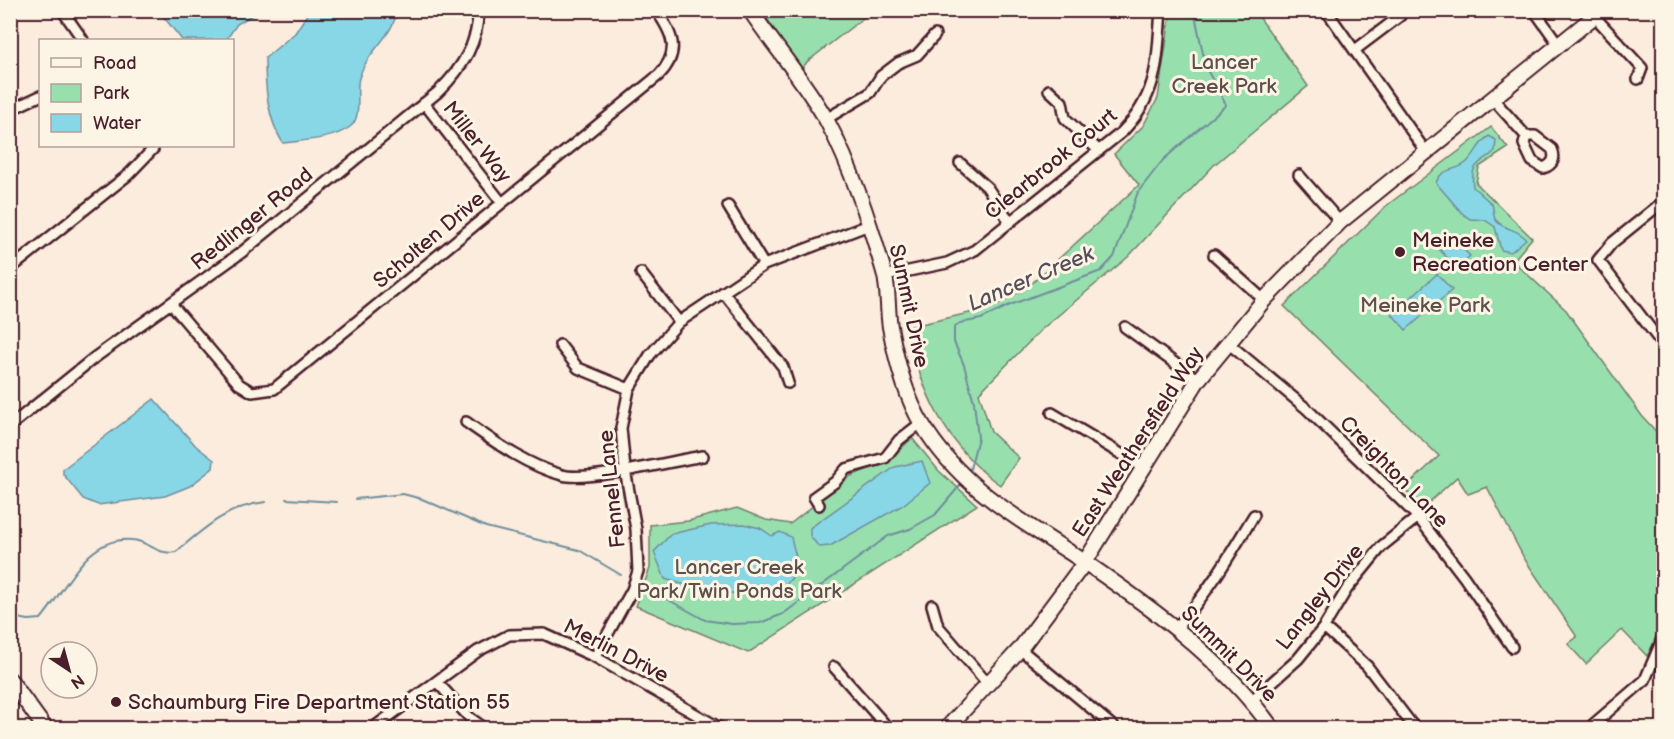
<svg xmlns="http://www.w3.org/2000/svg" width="1674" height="739" viewBox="0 0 1674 739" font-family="'Balsamiq Sans',sans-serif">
<rect width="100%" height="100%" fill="#fbecdd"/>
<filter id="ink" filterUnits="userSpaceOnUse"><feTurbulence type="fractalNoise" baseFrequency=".0167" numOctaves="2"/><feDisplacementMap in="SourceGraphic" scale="12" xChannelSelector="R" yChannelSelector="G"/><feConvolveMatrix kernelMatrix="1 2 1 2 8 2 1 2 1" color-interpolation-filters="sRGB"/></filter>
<g filter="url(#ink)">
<!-- green -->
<path fill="#98dfae" stroke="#717f6c" stroke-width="1.5" d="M762,11h58l7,8 10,-8h35l-65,51 -6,8z
M1171,11h84l53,75 -94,79 -86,92 -86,72 -63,64 12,39 28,26 -19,27c-53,-37 -81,-96 -92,-158l83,-19 37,-21 111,-102 -25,-31 29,-28 15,-28z
M1491,127l17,21 -29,19 -3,16 56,55 -19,23 53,49 76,106 21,23c0,51 11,178 -16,217l-25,-26 -36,34 -18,-20 9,-7 -53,-79 -37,-71 -19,7 -11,-17 -33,30 -20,-18 35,-33 -155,-150 102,-100z
M912,438l27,33 38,34 -229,148 -112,-47 14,-38v-43l38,-4 49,-13 29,12 24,4 61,-48 37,-15z"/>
<!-- water -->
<path fill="#88d7e6" stroke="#6f8d9b" stroke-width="1.5" d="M310,10l87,1c-4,26 -31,41 -38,67 -4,13 4,40 -9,49 -18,13 -45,13 -67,16 -16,-25 -18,-56 -18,-85l30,-25z
M159,11h100l-22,13 -11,16h-44z
M1489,136l7,4 -1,11c-15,14 -25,11 -22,36l19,17c2,5 1,11 3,15 7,11 23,9 31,20l-15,13 -10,-2 -6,-23 -10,-7 -15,-1 -8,-6 -26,-30c5,-16 20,-11 31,-21 9,-8 11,-19 22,-26z
M1451,236l19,20 -13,12 -19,-20z
M1437,274l15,16 -46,40 -14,-16z
M154,399l42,47 18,14 -1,8 -23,18 -25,10 -67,9 -15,-6 -20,-25v-5z
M922,461l8,22 -27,22 -73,41 -11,1 -9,-11v-8l85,-61z
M744,524l16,4 12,8 8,-4 11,5c1,10 8,21 5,31 -11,45 -102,20 -131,11l-11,-27 17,-18 40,-9z"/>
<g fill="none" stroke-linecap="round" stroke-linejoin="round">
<!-- stream -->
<path stroke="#6f8d9b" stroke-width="2" d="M970,469l8,-31 -4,-36 -10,-37 -10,-23v-14l6,-5 21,-4 29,-14 91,-34 13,-14 24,-65 25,-32 63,-55 -20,-37 -12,-58
M286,499l51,3
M355,499l48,-5 19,5 64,28 93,23 42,25
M649,589l56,31 27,4 28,-1 23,-9 105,-78 22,-7 25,-14 27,-32
M10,617l19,3 12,-1c25,-29 45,-84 91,-79 17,1 25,16 44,12 28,-24 52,-46 90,-50"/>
<!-- street casing -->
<g stroke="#4a1f2b" stroke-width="14">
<path id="street" d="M62,10l21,30
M1326,10l100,142
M1534,10l25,35
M1595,17l47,51 -4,11
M1355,50l45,-34
M1049,90l13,12 3,16 34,33
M1493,99l33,37h9l17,13c4,9 1,16 -9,19l-11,-7 -8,-17 2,-8
M424,103l78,100
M10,110l30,-14
M826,119l44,-26 11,-17 17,-13 19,-8 18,-20
M960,163l27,24 23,35
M1299,175l41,47
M1664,201l-52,42 -14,17 62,81 4,-1
M728,206l36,59
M1214,255l50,45
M10,269l118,-94 25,-26 -2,-3
M641,273l38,49
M885,276l62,-13 28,-13 147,-118c37,-38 35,-72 39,-122
M723,292l60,75 5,16
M172,305l67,79 13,8 22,-3 385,-314c22,-23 14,-41 -3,-65
M1125,327l73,53
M1228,343l79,66 111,108 46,60 48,70
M560,345l18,23 51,21
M1052,413l91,54
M466,422c30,21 60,43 96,53 27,7 110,-14 141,-19
M10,426l84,-68 148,-106 196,-160c23,-22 41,-49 40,-82
M819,505l-5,-8 21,-15 11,-13 39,-11 14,-18 22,-17
M932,605l6,21 50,58
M1177,627c31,-34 53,-72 77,-112
M1324,627l43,39 46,60
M1020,649l95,79
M595,657l37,-67 6,-19 -2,-42 -11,-59 -4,-42 8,-39 21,-34 29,-33 85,-57 105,-40
M834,667l54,61
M437,682l33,36 14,10
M1252,700l46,-41 26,-32 23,-38 35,-43 36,-29
M956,720l8,8
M373,728l105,-77 31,-16 35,-1 51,23 125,71
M1589,728l56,-48 19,-45"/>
</g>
<!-- secondary casing -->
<g stroke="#4a1f2b" stroke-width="18">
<path id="secondary" d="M750,10c24,36 56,73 77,111 25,47 42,100 57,151 5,18 3,37 6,55 6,32 15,69 32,97 41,68 102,97 164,139 69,47 137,97 186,165
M10,680l35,48
M947,728l73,-79 65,-87 113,-182 66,-80 76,-78 262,-212"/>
</g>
<!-- street -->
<use href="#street" stroke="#fcf5e5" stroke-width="9"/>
<!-- secondary -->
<use href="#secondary" stroke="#fcf5e5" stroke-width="14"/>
</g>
</g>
<!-- markers -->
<g fill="#4a1f2b" stroke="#fcf5e5" stroke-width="2">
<circle cx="1400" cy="252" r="6"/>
<circle cx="116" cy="702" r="6"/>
</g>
<g text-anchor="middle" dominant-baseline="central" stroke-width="6" stroke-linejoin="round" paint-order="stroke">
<!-- park labels -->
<g font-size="21" fill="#5e4f4c" stroke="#fcf5e5">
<text x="1224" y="62">Lancer<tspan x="1224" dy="24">Creek Park</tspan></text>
<text x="1425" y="305">Meineke Park</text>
<text x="739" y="567">Lancer Creek<tspan x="739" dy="24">Park/Twin Ponds Park</tspan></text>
</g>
<!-- street labels -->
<g font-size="21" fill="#4a1f2b" stroke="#fcf5e5">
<text transform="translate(477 142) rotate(52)">Miller Way</text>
<text transform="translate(1051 164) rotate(-39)">Clearbrook Court</text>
<text transform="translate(252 219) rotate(-39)">Redlinger Road</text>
<text transform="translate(429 240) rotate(-40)">Scholten Drive</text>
<text transform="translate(909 306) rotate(78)">Summit Drive</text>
<text transform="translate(1138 442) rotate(-57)">East Weathersfield Way</text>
<text transform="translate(1394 472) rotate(46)">Creighton Lane</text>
<text transform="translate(612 489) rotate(-96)">Fennel Lane</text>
<text transform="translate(1320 597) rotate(-52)">Langley Drive</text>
<text transform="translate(616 651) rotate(27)">Merlin Drive</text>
<text transform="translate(1229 654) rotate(45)">Summit Drive</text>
</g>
<!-- poi labels -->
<g font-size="21" fill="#4a1f2b" stroke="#fcf5e5" text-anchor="start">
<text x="1412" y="240">Meineke<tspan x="1412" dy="24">Recreation Center</tspan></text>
<text x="128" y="702">Schaumburg Fire Department Station 55</text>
</g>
<!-- water labels -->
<g font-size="22" font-style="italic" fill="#5a4d5a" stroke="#fcf5e5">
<text transform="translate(1031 279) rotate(-23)">Lancer Creek</text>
</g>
</g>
<!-- margin -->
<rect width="1674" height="739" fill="none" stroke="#fcf5e5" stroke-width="36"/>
<rect x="18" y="18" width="1638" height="703" fill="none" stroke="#4a1f2b" stroke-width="2" filter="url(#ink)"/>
<!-- legend -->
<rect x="39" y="39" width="195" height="108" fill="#fcf5e5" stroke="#b59f9b" stroke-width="1.5"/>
<rect x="51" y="58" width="30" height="9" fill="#fcf5e5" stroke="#b59f9b" stroke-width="1.5"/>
<text x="93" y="69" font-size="18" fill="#4a1f2b">Road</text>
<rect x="51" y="84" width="30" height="18" fill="#98dfae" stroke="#b59f9b" stroke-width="1.5"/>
<text x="93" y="99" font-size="18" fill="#4a1f2b">Park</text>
<rect x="51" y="114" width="30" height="18" fill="#88d7e6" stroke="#b59f9b" stroke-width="1.5"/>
<text x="93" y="129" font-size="18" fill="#4a1f2b">Water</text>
<!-- north arrow -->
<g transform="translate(69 670) rotate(144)"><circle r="28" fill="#fcf5e5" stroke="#b59f9b" stroke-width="1.5"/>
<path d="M0-4.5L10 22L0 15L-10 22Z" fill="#4a1f2b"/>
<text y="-9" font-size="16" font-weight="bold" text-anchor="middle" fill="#4a1f2b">N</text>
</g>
</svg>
